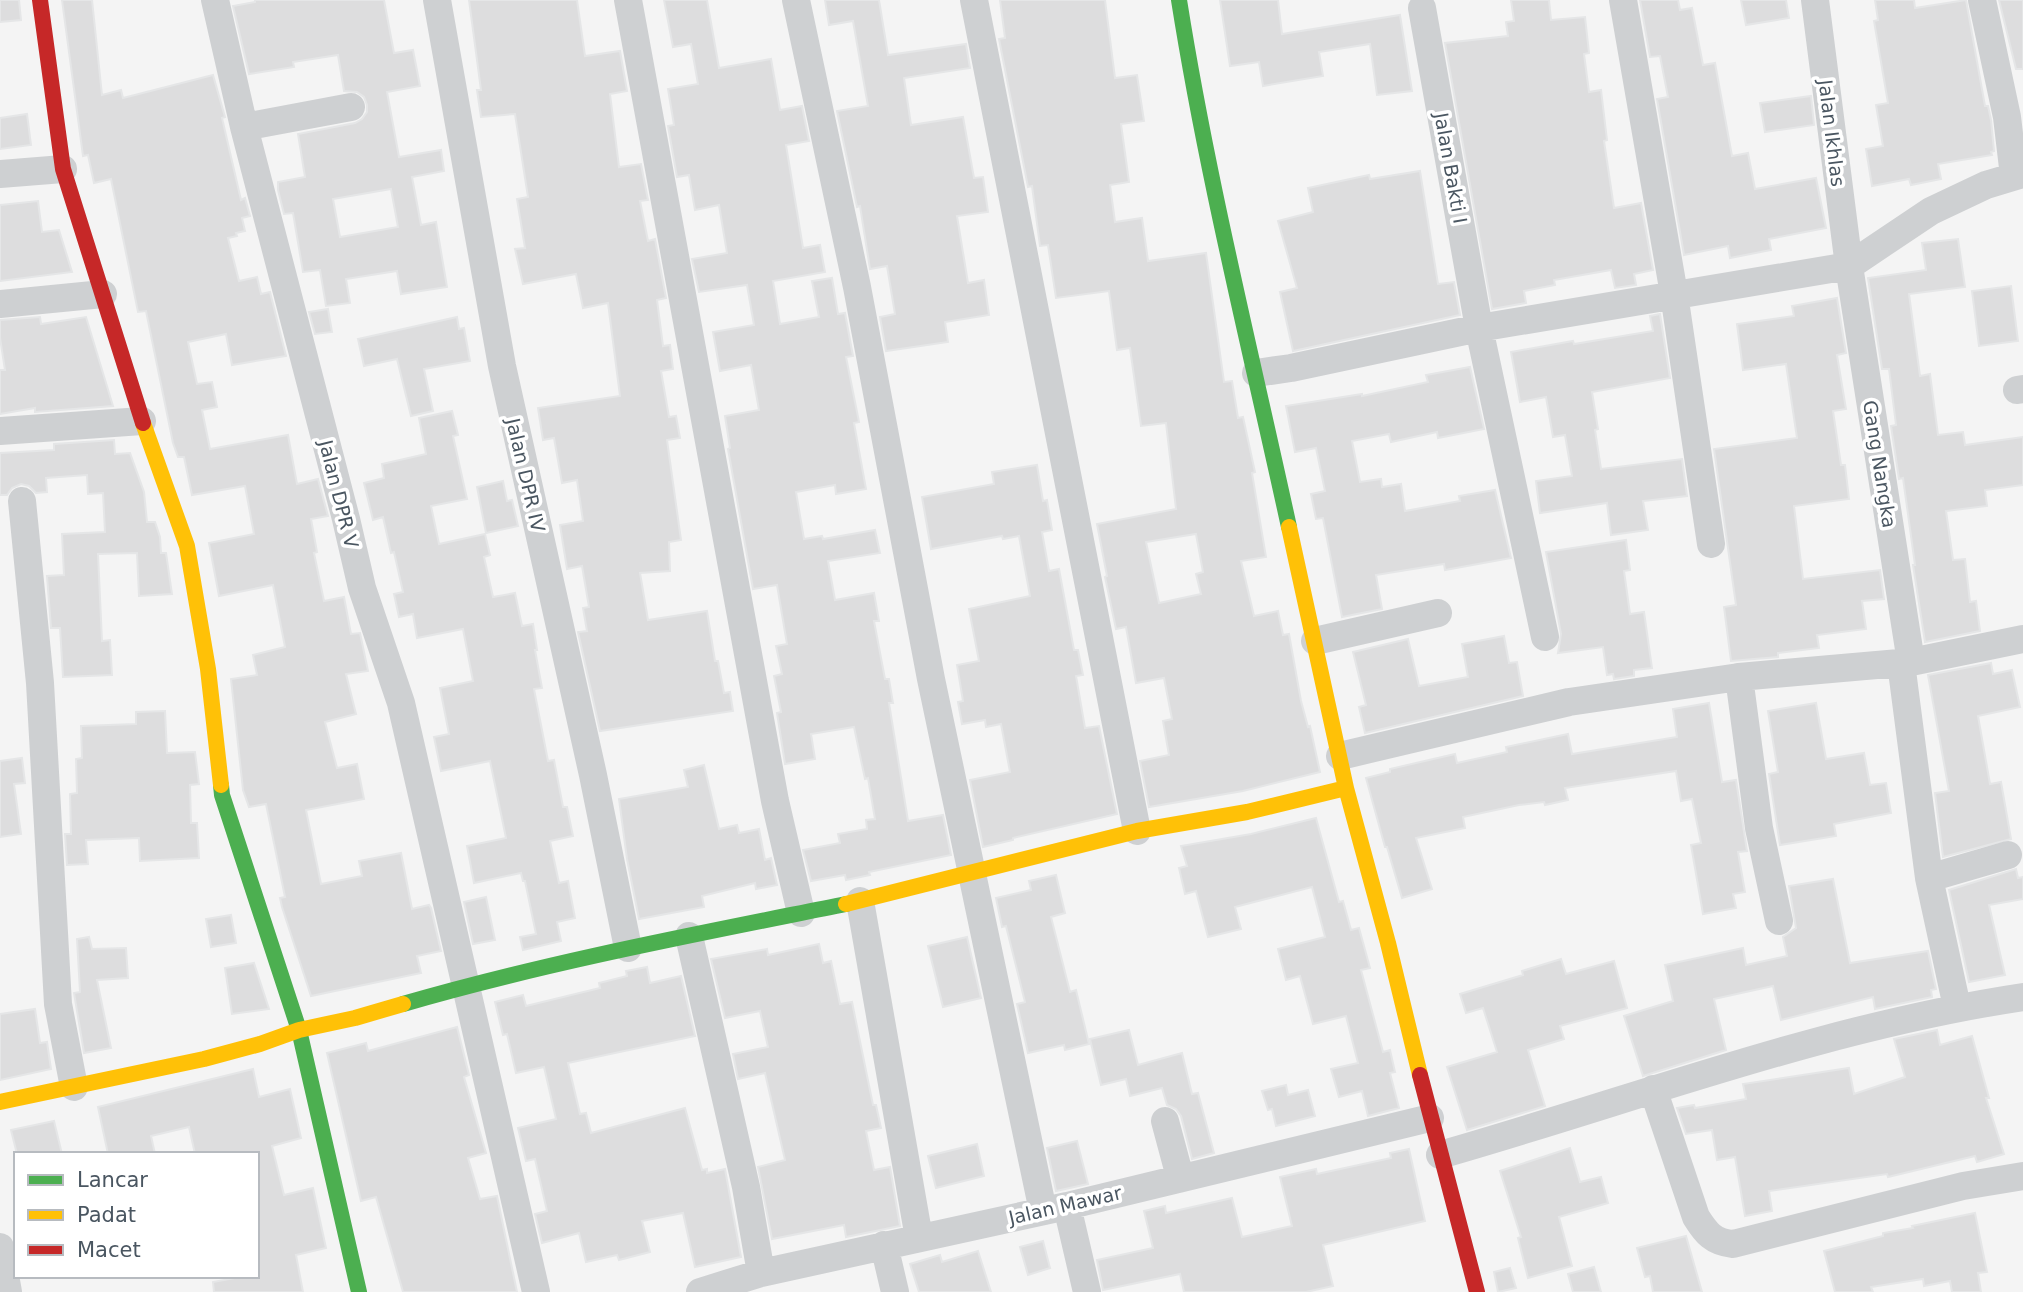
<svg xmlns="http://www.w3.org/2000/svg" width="2023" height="1292" viewBox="0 0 2023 1292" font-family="'DejaVu Sans',sans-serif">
<rect width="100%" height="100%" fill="#f4f4f4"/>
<!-- building -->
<path fill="#ddddde" stroke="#e5e6e7" stroke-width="2" fill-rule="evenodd" d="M0,0h19l2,20 -21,2z
M62,0h30l10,95 19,-5 2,8 90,-23 12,42 -3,1 19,82 4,-2 5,18 -8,2 3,13 -9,2 1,3 -9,2 11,43 18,-4 4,17 9,-2 16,64 -54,9 -6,-31 -38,8 9,42 15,-2 5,25 -15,3 8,39 78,-14 9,49 21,-5 10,37 -17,3 6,33 -3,1 10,48 20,-4 7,37 9,-1 8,38 -22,3 10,40 -31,8 12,46 20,-4 7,35 -58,11 15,74 41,-8 -3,-15 42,-8 11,56 17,-4 2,3 10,43 -24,5 4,17 -110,23 -29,-89 -2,-9 5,-1 -19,-93 -17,3 -6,-17 -12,-111 26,-4 -4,-20 32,-8 -12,-62 -54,11 -10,-53 45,-9 -9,-48 -53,9 -8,-38h-6l-5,-14 -27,-132 -8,1 -27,-133 -17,4 -6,-28 -5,1z
M255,0h129l10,53 19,-3 7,36 -33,6 12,65 42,-7 3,21 -32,6 9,48 15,-3 11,65 -46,7 -4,-23 -51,8 4,24 -24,3 -6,-36 -17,2 -10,-59 -9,1 -6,-24v-8l27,-5 -7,-43 57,-11 7,-4 5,-7v-7l-3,-8 -7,-5 -13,-1 -6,-36 -45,7 1,5 -45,7 -16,-68 22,-4zM391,189l7,38 -58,10 -7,-38z
M469,0h108l8,56 35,-5 7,40 -17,3 9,73 22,-3 7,36 -8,1 8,40 7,-2 11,59 -9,2 6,46 7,-1 3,24 -12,2 8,46 7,-1 4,22 -13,2 14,100 -12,2 1,29 -30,2 8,47 59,-9 8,50h3l6,32 6,-1 3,19 -133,20 -22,-99 9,-1 -4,-23 6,-1 -7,-41 -15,3 -7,-44 23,-4 -6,-41 -15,3 -8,-45 -11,2 -5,-32 82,-12 -12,-93 -25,5 -7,-34 -53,10 -8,-35 10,-1 -8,-49 11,-2 -13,-83 -34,3 -4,-27h4z
M664,0h43l12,68 52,-9 9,51 22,-4 7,35 -23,4 17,103 17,-3 5,27 -52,9 7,43 39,-7 -7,-36 20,-3 6,36 7,-1 8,43 -7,1 13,65 -5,1 12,66 -30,5 -1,-9 -39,7 8,47 18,-3 1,3 52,-9 5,23 -52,8 7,39 39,-7 5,28h-5l11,58h4l4,24h-4l19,118 35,-6 8,40 -82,17 1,3 -24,5 -1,-5 -34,6 -8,-31 37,-7 -2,-9 29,-5 -1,-9 9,-1 -7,-41 -3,1 -11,-52 -43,7 4,25 -30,5 -8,-51 4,-1 -7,-36 8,-2 -6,-28 11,-2 -10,-59 -24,4 -25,-140 2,-1 -5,-32 34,-6 -8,-45 -31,6 -7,-39 41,-7 -7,-40 -48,7 -7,-33 35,-6 -8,-48 -24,5 -6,-35 -12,2 -9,-51 6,-1 -6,-36 30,-5 -7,-40 -18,3z
M825,0h54l9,55 78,-11 4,24 -66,10 7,47 52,-8 11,61 9,-1 5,35 -31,4 11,67 16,-3 5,35 -44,7 3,20 -62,9 -6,-34 15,-3 -8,-48 -17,3 -10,-63 -3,1 -20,-96 31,-5 -15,-85 -24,4z
M1000,0h105l10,78 22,-3 7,46 -23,3 8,58 -19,3 5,37 27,-4 6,43 58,-8 18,129 8,-1 6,37 5,-1 12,55 -3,1 14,84 -25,4 13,55 24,-5 5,24 6,-1 12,67 7,26 2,-1 10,46 -77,19 -94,16 -9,-46 29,-6 -6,-34 9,-2 -8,-41 -28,5 -10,-56 -10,2 -11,-52 2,-1 -10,-52 79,-15 -10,-86 -25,3 -11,-78 -13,2 -8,-59 -53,7 -8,-53 -8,1 -8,-60 -4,1 -29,-148 6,-1zM1196,534l7,38 -7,2 5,20 -42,9 -13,-61z
M1220,0h58l4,34 118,-19 12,76 -35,4 -7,-51 -51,8 4,24 -60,10 -4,-24 -29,4z
M1511,0h38l2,20 34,-3 4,36 -5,1 5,38 12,-2 6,50 -3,1 10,67 27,-5 12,67 -19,4 2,11 -21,3 -4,-18 -57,10 1,5 -31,6 2,12 -34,6 -47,-266 63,-7 -2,-14 8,-1z
M1640,0h38l2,10 12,-2 11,57 12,-2 17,93 16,-3 7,36 61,-11 10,50 -57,11 2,11 -41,8 -2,-12 -44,9 -27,-156 11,-2 -8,-41 -10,1z
M1741,0h45l3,18 -43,7z
M1875,0h39l1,8 51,-8 19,106h3l3,14 3,31 -3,1 1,3 -54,9 3,15 -30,6 -2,-6 -37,7 -6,-37 17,-3 -7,-41 12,-2 -14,-82 4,-1z
M1999,0h24v69h-7z
M1811,96l3,29 -49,7 -5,-29z
M27,114l4,31 -31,4v-31z
M1420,171l18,113 16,-2 6,33 -167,36 -13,-59 17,-4 -19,-67 35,-9 -5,-24 61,-13 1,4z
M38,201l4,31 17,-2 13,42 -72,9v-76z
M1958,239l7,48 -56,7 11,82 10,-2 8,61 25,-3 2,13 58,-8v48l-38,5 2,16 -41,5 7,49 12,-1 5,43 6,-1 4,30 -55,11 -12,-77h2l-12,-87 -4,1 -8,-53 5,-1 -7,-56h-7l-14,-91 58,-8 -4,-27z
M2011,286l7,55 -39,5 -7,-55z
M1837,298l9,55 -9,2 9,54 -13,2 8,54h4l4,34 -55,7 9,73 77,-9 4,29 -22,2 4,28 -49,6 2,13 -41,5v4l-47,4 -7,-54 12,-2 -22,-156 83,-11 -11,-74 -43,6 -6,-46 57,-8 -2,-10z
M328,309l4,23 -17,2 -6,-22z
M1660,314l10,64 -78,14 6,37 -3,1 6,39 81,-10 5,37 -44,5 5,29 -37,5 -4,-32 -67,10 -4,-32 36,-5 -7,-41 -12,2 -7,-40 -26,5 -9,-50 62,-11 1,3 79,-13 -3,-15z
M40,317l1,7 45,-7 27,89 -78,6v-4l-35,6v-44h5l-5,-32v-18z
M457,317l2,12 5,-1 6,33 -46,8 9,42 -22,5 -14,-57 -33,7 -6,-27z
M1470,367l14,62 -46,9 -1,-6 -46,10 -2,-8 -37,7 8,41 21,-3 1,8 19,-3 4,27 55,-10 -1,-5 36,-6 16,68 -66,12 -1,-6 -68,11 6,34 -40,8 -19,-99 -7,1 -5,-25 14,-3 -9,-43 -21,4 -9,-46 76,-12v2l66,-14 -2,-7z
M452,411l6,24 -5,1 14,63 -36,7 8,38 46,-10 5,21 -6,2 9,40 22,-4 7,33 11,-2 4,26h-2l7,38 -8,1 14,72 6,-1 9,47h4l6,29 -23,5 9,42 9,-2 7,37 -18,4 4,19 -38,9 -3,-13 16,-3 -11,-53h-2l-2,-8 -47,10 -7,-37 39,-8 -16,-77 -49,10 -7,-34 15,-3 -9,-46 33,-7 -10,-52 -46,9 -4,-24 -14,3 -5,-23 9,-2 -9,-40 -3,1 -8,-36 -10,3 -9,-37 20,-5 -2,-14 44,-10 -7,-36z
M114,440l1,14 15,-1 14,39 3,30h8l5,15 1,16h5l6,41 -33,2 -2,-43 -39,1 4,87 8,-1 2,35 -49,2 -3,-49h-9l-4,-52 17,-1 -2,-41 43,-2 -2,-39 -15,1 -1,-19 -41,3 1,14 -11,1 -7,-7 -8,-2 -9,4 -5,7h-7v-42l54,-3v-6z
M1037,465l6,36 4,-1 5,30 -10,2 7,39 10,-2 15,81h4l5,25 -7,1 9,52 14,-2 18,88 -104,24v2l-30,7 -13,-67 40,-8 -9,-48 -15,3 -1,-7 -23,4 -4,-22 5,-1 -6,-36 22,-4 -10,-52 61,-13 -11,-60 -16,3 -1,-3 -71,13 -9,-52 72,-13 -2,-12z
M503,481l4,20 5,-1 6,26 -32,7 -9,-46z
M1626,540l4,30 -6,1 6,43 14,-2 8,56 -18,2v6l-20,3 -1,-5 -6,1 -4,-28 -45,6 3,-19 -15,-82z
M1504,636l5,27 8,-1 6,34 -158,37 -6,-26 7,-2 -13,-53 55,-13 11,47 49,-9 -6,-33z
M1991,663l2,11 19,-4 8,37 -42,9 12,68 11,-2 10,57 -68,18 -8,-64 14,-2 -21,-116z
M1709,703l13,79 14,-2 11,71 -9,1 7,40 -12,2 3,14 -33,6 -12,-69 10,-2 -9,-44 -11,2 -5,-30 -111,17 3,12 -23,5 -1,-3 -25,3 -56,12 2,11 -49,10 16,51 -30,9 -15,-51h-2l-19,-69 24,-6v-3l65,-15 2,9 50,-11 -1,-5 62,-13 4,20 105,-17 -4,-28z
M1816,703l10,56 38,-6 6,32 16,-2 5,30 -57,11 2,12 -56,9 -11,-71 9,-2 -10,-61z
M165,711l2,42 28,-1 4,32 -9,1 1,38h6l2,35 -59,3 -1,-23 -53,2 2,24 -21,1 -2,-31h6l-1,-40 7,-1 -1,-34 6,-1 -1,-32 55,-2v-12z
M22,758l3,25 -11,1 7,50 -21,3v-76z
M704,765l15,64 18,-4 2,8 20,-4 6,31 6,-2 6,27 -21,4 -1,-6 -53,13 2,11 -65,12 -12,-60 -8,-60 69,-12 -4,-17z
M1316,818l23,84 4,-1 8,29 8,-2 11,40 -9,2 22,82 7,-2 5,22 -5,1 9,35 -31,8 -6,-25 -23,6 -8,-28 27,-6 -12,-47 -33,8 -13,-48 -14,4 -8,-31 47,-12 -13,-50 -77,20 6,22 -33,8 -12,-46 -11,3 -6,-26 8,-2 -6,-20 70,-12z
M2016,869l2,9 5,-1v22l-34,6 16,70 -36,7 -20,-92z
M1056,875l9,38 -14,4 19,75 6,-2 13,54 -24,6 -1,-5 -36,8 -11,-49 8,-2 -19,-76 -4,1 -6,-29 35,-8 -2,-9z
M1833,879l17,84 78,-12 8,38 -5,1 1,7 -57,12 -2,-12 -92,23 -8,-34 -59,13 12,51 -83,26 -19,-60 49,-15 -8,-36 78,-17 3,17 41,-9 -4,-19 13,-9 -7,-42z
M486,897l9,43 -22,4 -9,-42z
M231,915l5,28 -25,4 -5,-28z
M89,937l3,12 34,-1 2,30 -31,2 14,68 -27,5 -10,-60 6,-1 -3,-53z
M967,937l14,61 -38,9 -15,-61z
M819,944l4,19 8,-2 9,43 12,-2 21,103h3l5,23 -15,3 8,39 16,-3 10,59 -54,11 -2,-12 -72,14 -14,-72 27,-7 -20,-87 -27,6 -5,-25 35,-7 -8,-36 -35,7 -14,-59 56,-10 1,6z
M1561,959l5,15 48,-13 13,47 -67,18 4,13 -36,11 17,56 -78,24 -20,-63 50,-15 -14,-44 -17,5 -6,-19 63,-19 -1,-4z
M254,963l15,46 -37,5 -7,-46z
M647,967l3,16 31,-7 14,60 -127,27 12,51 6,-1 5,20 94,-25 17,62 5,-1v4l18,-4 16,88 -46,10 -12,-54 -41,8 8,31 -31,8 -2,-5 -31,7 -7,-29 -37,10 -7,-29 12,-3 -12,-52 -9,2 -8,-33 38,-9 -12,-52 -28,6 -9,-39 -4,1 -8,-33 28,-7 3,11 74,-18 -1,-5 28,-7 -1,-5z
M35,1009l5,34 7,-1 4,27 -51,11v-66z
M457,1027l12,48 -5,2 22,76 -18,5 12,41 17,-3 20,96h-114l-27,-95 -15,4 -34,-148 39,-10 2,8z
M1129,1030l9,35 44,-12 10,41 6,-1 16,60 -22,6 -11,-43 -5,-7 -9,-4 -5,-17 -32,8 -4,-17 -25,6 -11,-46z
M1937,1030l3,15 32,-9 17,62h-3l18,56 -27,8 -2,-6 -87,21 -1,-3 -118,17 3,20 -27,5 -10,-59 -18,3 -5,-30 -26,4 -9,-26 17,-3 1,3 51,-9 -3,-15 106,-16 5,26 51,-17 -11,-38z
M253,1069l6,28 31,-8 11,49 -29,8 12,49 29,-7 13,60 -30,7 7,37h-89l-1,-10 32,-6h12v-122h-62l-6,-27 -38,9 4,18h-47l-10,-47z
M1286,1085l2,10 20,-5 7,26 -39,10 -4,-17 -4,1 -6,-19z
M54,1121l8,33h-45l-6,-24z
M1077,1141l11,43 -32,7 -9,-43z
M977,1144l7,32 -48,12 -8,-32z
M1570,1148l10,34 21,-5 7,26 -49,14 13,49 -44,12 -10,-40 3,-1 -21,-66z
M1409,1149l16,72 -102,24 10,41 -27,6h-122l-4,-18 -77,16 -6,-30 56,-12 -9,-37 21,-5 1,7 66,-15 10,39 50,-11 -12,-49 36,-8 1,5 74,-16 -1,-5z
M1975,1213l12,59 -9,1 3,19h-29l-2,-11 -26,5 -1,-7 -52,8 2,5h-38l-11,-41 59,-15v-3l30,-5 -1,-2z
M1686,1236l16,56h-49l-3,-16 -5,1 -8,-29z
M1043,1241l7,27 -22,7 -8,-28z
M978,1251l13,41h-72l-9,-28 30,-9 2,7z
M1594,1267l7,25h-28l-5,-18z
M1510,1268l6,20 -18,4 -4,-20z"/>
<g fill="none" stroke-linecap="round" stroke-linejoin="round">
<!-- street -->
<path stroke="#ced0d2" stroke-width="28" d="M215,0l29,127 102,392 16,69 39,115 135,589
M437,0l65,366 91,409 35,173
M628,0l147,801 26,112
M796,0l61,287 74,392 112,532
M974,0l163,831
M1623,0l51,294 37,250
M1815,0l34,266 62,396
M1982,0l25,117 7,59
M1422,8l57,320 66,309
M244,127l107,-20
M0,174l63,-5
M0,304l103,-10
M1256,373l35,-5 188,-40 370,-62 82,-55 55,-26 37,-11
M2017,390l6,-1
M0,431l142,-10
M22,501l18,182 18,321 16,83
M1315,641l123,-28
M1901,663l28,215 28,129
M1739,677l20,151 20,93
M1340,756l229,-54 170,-25 172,-15 112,-23
M1929,878l79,-23
M860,901l59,337
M689,936l57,251 15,86
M1653,1089l43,128c10,16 17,25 37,27l230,-58 60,-10
M1165,1121l15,56
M1440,1155c193,-55 383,-128 583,-158
M1067,1206l20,86
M884,1245l11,47
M0,1247l8,45
M700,1292l61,-19 306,-67 363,-88"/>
<!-- fast -->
<path stroke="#4caf50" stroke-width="16" d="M1179,0c28,177 72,352 110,527
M221,785l1,10 77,235 60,262
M403,1004c145,-42 294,-70 443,-100"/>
<!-- slow -->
<path stroke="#ffc107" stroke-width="16" d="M143,423l44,123 21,123 13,116
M1289,527l57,261 42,155 32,132
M846,904l291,-73 110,-19 99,-24
M0,1102l204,-43 56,-15 39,-14 56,-12 48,-14"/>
<!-- jam -->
<path stroke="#c62828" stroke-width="16" d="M40,0l23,169 80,254
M1420,1075l57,217"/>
</g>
<g text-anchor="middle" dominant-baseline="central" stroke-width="7" stroke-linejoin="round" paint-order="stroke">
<!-- street labels -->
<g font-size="19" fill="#4a5661" stroke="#fff">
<text transform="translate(1832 133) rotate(83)">Jalan Ikhlas</text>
<text transform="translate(1451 168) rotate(80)">Jalan Bakti I</text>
<text transform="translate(1880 464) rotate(81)">Gang Nangka</text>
<text transform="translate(526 475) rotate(77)">Jalan DPR IV</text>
<text transform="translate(339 494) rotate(76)">Jalan DPR V</text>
<text transform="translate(1065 1205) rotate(-13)">Jalan Mawar</text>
</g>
</g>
<!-- legend -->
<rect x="14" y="1152" width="245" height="126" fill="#ffffff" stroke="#b7bbc0" stroke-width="2"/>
<rect x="28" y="1175" width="35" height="10" fill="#4caf50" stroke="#b7bbc0" stroke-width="2"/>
<text x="77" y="1187" font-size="21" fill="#4a5661">Lancar</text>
<rect x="28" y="1210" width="35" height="10" fill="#ffc107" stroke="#b7bbc0" stroke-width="2"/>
<text x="77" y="1222" font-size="21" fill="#4a5661">Padat</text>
<rect x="28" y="1245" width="35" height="10" fill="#c62828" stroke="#b7bbc0" stroke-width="2"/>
<text x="77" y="1257" font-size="21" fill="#4a5661">Macet</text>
</svg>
